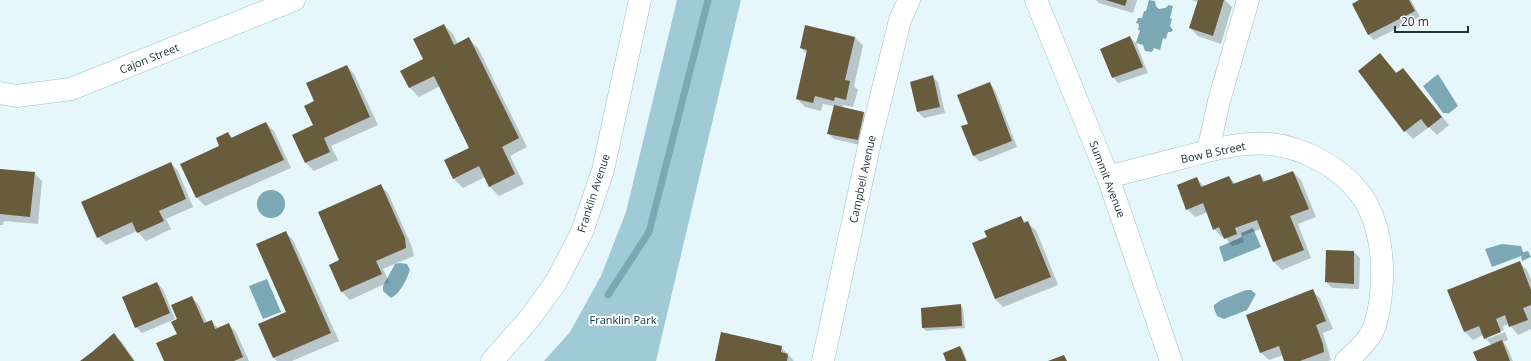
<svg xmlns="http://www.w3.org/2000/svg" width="1531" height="361" viewBox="0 0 1531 361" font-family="'Open Sans',sans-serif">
<rect width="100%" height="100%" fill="#e6f7fc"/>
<!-- green -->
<path fill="#a1cad7" d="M677,0h64l-85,361h-112l26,-29 31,-56 25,-64z"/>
<!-- water -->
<path fill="#7ca8b6" d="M1149,0l6,1 1,5 3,3 6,-1 4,-3 4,1 -3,12 2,1 -2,7 3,4 -2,2h-3l-2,7 -3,-1 -3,12 -6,-2 -2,4 -7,-1 -2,-6 -7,-2 4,-13h-2l1,-6 -3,-1 2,-5h4l2,-7h2z
M1438,74l20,32 -10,8 -1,-1h-4l-20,-27z
M257 204a14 14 0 1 1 28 0a14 14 0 1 1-28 0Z
M1253,228l8,19 -37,15 -5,-15 23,-10 -1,-4z
M1502,244l19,2 2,6 5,-1 3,6 -9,4 -1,-5 -29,11 -7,-18z
M400,263l7,1 3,6c-3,9 -10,24 -19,28l-8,-7v-5l12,-22z
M267,279l14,33 -18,7 -14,-33z
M1246,290h5l5,4 -9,16 -23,9 -7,-3 -3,-8v-3l7,-5z"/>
<!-- shadow -->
<path fill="#0003" d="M1096,0h41l-4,13 -34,-10z
M1191,0h34l7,7 -11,37 -23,-8 -8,-8 8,-26z
M1362,0h49l9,17 -46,23 -6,-6z
M444,25l9,9 5,10 11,-5 9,9 49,99 -17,9 14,28 -25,12 -9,-9 -5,-10 -22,11 -9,-9 16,-31 -30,-62 -21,11 -9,-9 -8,-17 22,-11z
M806,26l49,12 8,7 -9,41 4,4 -5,17 -10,-2 -1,3 22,5 6,6 -6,27 -30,-7 -6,-6 6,-27 -11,-2 -2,7 -16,-4 -8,-8 10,-45 -6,-6z
M1130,38l6,5 12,30 -30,10 -5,-6z
M1380,54l17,19 6,-4 7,8 39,48 -12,10 -8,-8 -16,12 -8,-8 -46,-60z
M347,66l7,8 24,51 -47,21 7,14 -24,11 -8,-8 -13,-28 22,-10v-23z
M932,76l6,6 7,31 -21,5 -6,-6z
M990,84l5,6 22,57 -37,15 -6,-6 -5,-32z
M266,123l8,8 17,37 -86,38 -8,-8 -16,-33 40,-19 7,-13 5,5z
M171,163l7,8 15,36 -27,12 5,10 -25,12 -9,-10 -31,14 -8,-8z
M0,169l34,4 8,8 -4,43 -34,-3 -1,4h-3z
M1293,172l8,8 15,37 -18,7 13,34 -29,12 -8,-8 -13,-33 -19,7 2,6 -12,4 -8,-10 -2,1 -8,-8 -6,-17 -13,5 -8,-8 10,-30 8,8 24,-10 7,7 24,-9 7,7z
M380,185l8,8 24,54 2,9 -31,13 6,13 -39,18 -8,-8 -12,-27 11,-4z
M1021,218l15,12 22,55 -55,22 -8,-8 -22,-56 15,-6z
M285,232l8,8 46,101 -47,20h-15l-3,-3 13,-45z
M1354,252l6,6 -1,31 -27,-1 -6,-6z
M1520,263l7,7 4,9v50l-13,6 -9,-11 -6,2 1,4 -17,6v3l18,-7 3,8 -5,2 4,5 6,14h-35l14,-16 -7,-7 -2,-3 -10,5 -8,-8 -16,-41z
M157,283l6,6 12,30 -33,14 -6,-6z
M1312,291l8,7 13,31 -10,4 8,27 -3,1h-43l-2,-6 -14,5 -8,-7z
M191,297l8,8 8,18 4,-2 7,7 10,-4 8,8 13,29h-84l13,-26v-15z
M960,305l3,3 2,20 -39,3 -3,-3z
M114,335l8,7 13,19h-53z
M781,347l13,14h-78z
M960,347l3,3 4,11h-20z"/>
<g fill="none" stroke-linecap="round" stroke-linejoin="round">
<!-- stream -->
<path stroke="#7ca8b6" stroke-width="7" d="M608,295l41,-63 59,-232"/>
</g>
<!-- building -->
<path fill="#685c3d" d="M1106,0h21l-2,6z
M1198,0h26l-11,36 -24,-8z
M1359,0h50l6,11 -47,24 -16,-31z
M444,24l10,21 15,-8 50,101 -17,9 13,27 -26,13 -10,-21 -26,13 -9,-19 25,-12 -35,-72 -25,12 -9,-17 23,-12 -10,-20z
M805,25l50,12 -10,43 5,1 -4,19 -11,-3 -1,4 -19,-5 -2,7 -17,-4 11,-49 -7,-2z
M1130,36l13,31 -31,11 -12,-29z
M1380,53l16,20 7,-5 39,49 -14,11 -7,-9 -17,13 -46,-61z
M347,65l23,52 -46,21 6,14 -25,11 -13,-28 21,-10 -9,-19 10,-5 -8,-18z
M933,75l7,32 -23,5 -7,-30z
M990,82l22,59 -39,15 -12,-30 7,-2 -11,-29z
M834,105l30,7 -6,28 -31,-6z
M266,122l18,38 -88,38 -16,-34 39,-18 -3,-8 12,-6 3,6z
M171,162l15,37 -27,12 5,10 -27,12 -5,-11 -35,16 -16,-36z
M0,169l35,3 -5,45 -30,-3z
M1293,171l16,38 -19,7 14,34 -31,12 -16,-42 -22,8 2,6 -13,5 -5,-12 -6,3 -10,-27 -17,7 -9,-25 20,-8 4,10 28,-11 4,8 27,-10 3,8z
M381,184l24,54 1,10 -30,13 6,13 -41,18 -12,-27 10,-5 -21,-48z
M1021,216l3,7 4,-2 23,56 -56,22 -23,-56 15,-6 -3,-6z
M286,231l45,102 -58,25 -15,-34 28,-12 -30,-68z
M1326,250l28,1v33l-29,-2z
M1520,261l11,29v15l-8,3 5,12 -19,7 -4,-12 -9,4 5,13 -17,7 -5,-13 -15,6 -17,-42z
M157,282l13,31 -35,15 -13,-31z
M1313,289l13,32 -10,4 7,19 1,8 -24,9h-16l-5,-15 -19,7 -14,-38z
M192,296l12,27 8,-3 3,9 14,-6 14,34 -9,4h-70l-8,-18 21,-9 -6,-12 6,-3 -6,-14z
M961,304l1,22 -40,2 -1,-20z
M721,332l61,14 -1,6 7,2 -1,7h-72z
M114,333l20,28h-54l12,-9z
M1502,340l8,21h-33l-4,-9z
M960,346l6,15h-20l-3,-8z
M1064,355l3,6h-19z"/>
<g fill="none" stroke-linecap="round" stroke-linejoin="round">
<!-- minor casing -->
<g stroke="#98c1cf" stroke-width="23">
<path id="minor" d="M1036,0l72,177 63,184
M0,93l17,3 54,-7 223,-89
M1208,151l11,-50 29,-101
M1108,177c26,-7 51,-13 77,-20 27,-7 57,-16 86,-13 33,4 67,22 88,48 23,30 26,76 21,111 -2,11 -4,25 -11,34 -6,9 -15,17 -23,24
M492,361l38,-43 26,-36 26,-50 21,-62 37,-170
M823,361l47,-219 30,-122 9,-20"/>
</g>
<!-- minor -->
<use href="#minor" stroke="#fff" stroke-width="22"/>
</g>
<g text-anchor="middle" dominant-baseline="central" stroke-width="4" stroke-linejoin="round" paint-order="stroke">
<!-- street labels -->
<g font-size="11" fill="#213237" stroke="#fff">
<text transform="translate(149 58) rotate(-22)">Cajon Street</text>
<text transform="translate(1213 152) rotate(-12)">Bow B Street</text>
<text transform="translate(862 179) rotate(-78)">Campbell Avenue</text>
<text transform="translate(1108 179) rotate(69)">Summit Avenue</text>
<text transform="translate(593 193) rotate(-72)">Franklin Avenue</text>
</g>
<!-- park labels -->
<g font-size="11" fill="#07333e" stroke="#fff">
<text x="623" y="319">Franklin Park</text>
</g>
</g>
<!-- scale -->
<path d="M1395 26v6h73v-6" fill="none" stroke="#213237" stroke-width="2"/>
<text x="1401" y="26" font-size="12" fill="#213237" stroke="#ffffff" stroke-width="3" paint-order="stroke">20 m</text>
</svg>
